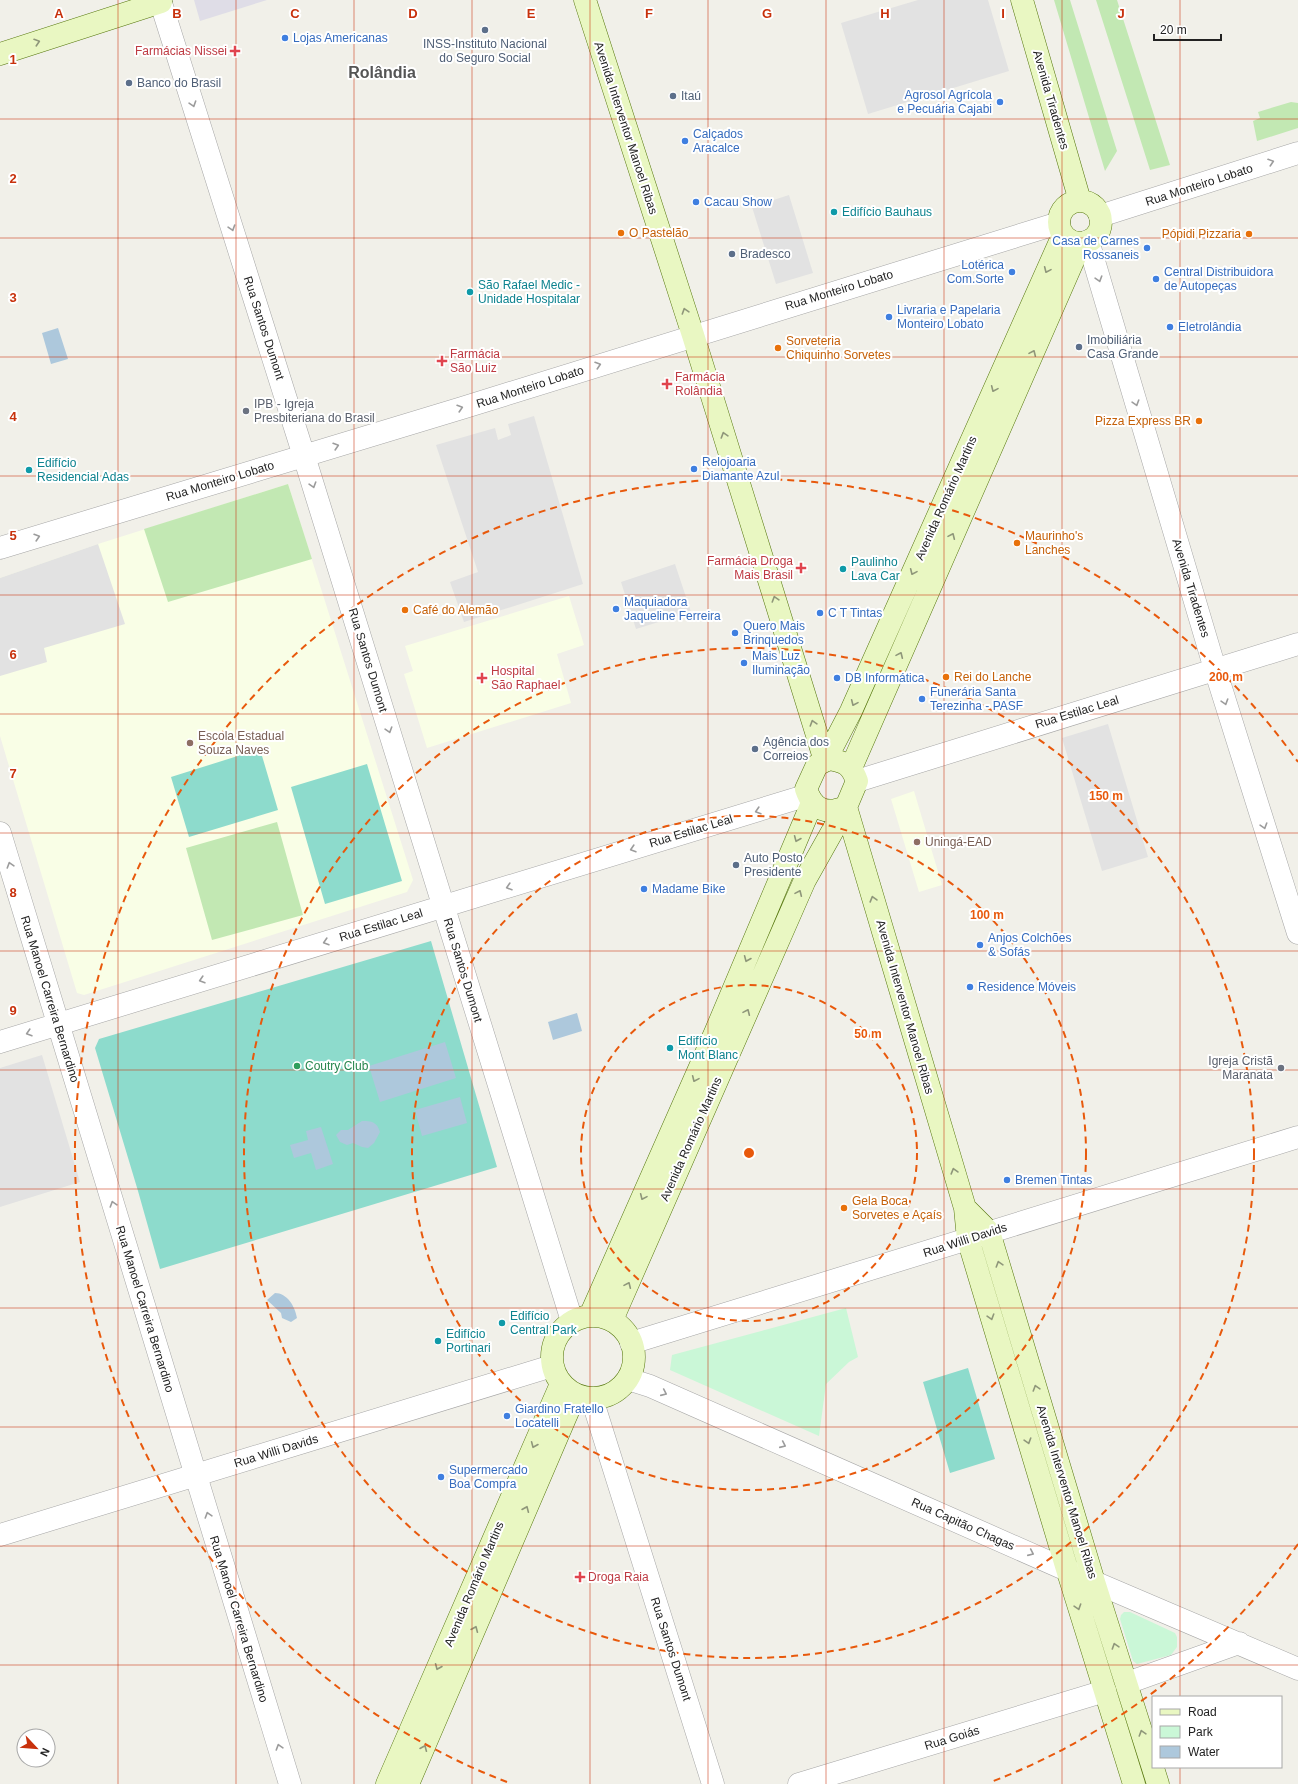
<svg xmlns="http://www.w3.org/2000/svg" width="1298" height="1784" viewBox="0 0 1298 1784" font-family="Arial,sans-serif">
<rect width="100%" height="100%" fill="#f1f0e9"/>
<!-- education -->
<path fill="#f9fee6" d="M288,484l125,396 -6,12 -323,103 -7,-2 -77,-257v-158l98,-34z
M569,596l15,49 -27,9 14,49 -144,45 -23,-74 9,-3 -8,-25z
M914,791l28,94 -23,7 -28,-93z"/>
<!-- grass -->
<path fill="#c2e8b3" d="M1054,0h16l47,151 -12,20z
M1096,0h21l53,165 -20,5z
M1291,102l7,1v25l-41,13 -4,-20 7,-3 -2,-6z
M288,484l24,75 -144,43 -24,-73z
M277,822l26,93 -91,25 -26,-92z"/>
<!-- park -->
<path fill="#caf7d7" d="M846,1308l12,49 -9,5 -23,22 -7,52 -149,-66 2,-15z
M1124,1612h6l45,21 2,4v10l-6,8 -34,9 -4,-3 -13,-42 1,-4z"/>
<!-- pitch -->
<path fill="#8ddbcc" d="M260,749l18,61 -89,27 -18,-60z
M367,764l35,117 -77,23 -34,-117z
M431,941l66,226 -337,102 -22,-78 -43,-143 4,-9z
M968,1368l27,91 -45,14 -27,-91z"/>
<!-- parking -->
<path fill="#e2e2e2" d="M918,0h70l21,71 -141,43 -27,-91z
M789,195l24,78 -37,11 -24,-77z
M534,416l49,168 -119,38 -14,-40 28,-10 -42,-127 59,-17 3,12 13,-5 -3,-11z
M98,544l27,80 -81,24 3,14 -47,14v-98z
M675,564l16,48 -55,17 -15,-47z
M1108,724l40,133 -46,14 -40,-133z
M42,1055l38,127 -80,25v-139z"/>
<!-- plaza -->
<path fill="#dfdde7" d="M194,0h73l-67,21z"/>
<!-- water -->
<path fill="#adc8dc" d="M58,328l10,31 -17,5 -9,-31z
M577,1013l5,18 -29,9 -5,-18z
M445,1042l11,36 -76,24 -11,-36z
M460,1097l7,26 -45,13 -7,-26z
M362,1121c10,0 15,1 18,11l-6,11 -6,5 -6,-1 -9,-4 -6,2 -7,-3 -4,-7 5,-5h7z
M321,1127l12,37 -17,6 -5,-17 -17,5 -4,-13 18,-5 -2,-9z
M275,1293c12,0 20,13 22,25l-6,4 -9,-4 -1,-5 -14,-13z"/>
<g fill="none" stroke-linecap="round" stroke-linejoin="round">
<!-- street casing -->
<g stroke="#a6a6a6" stroke-width="23">
<path id="street" d="M160,0l144,456 268,865
M1100,216l198,-63
M1088,241l127,428 83,264
M0,548l462,-140 597,-185
M857,781l441,-137
M0,833l290,951
M0,1042l808,-247
M631,1343l667,-206
M628,1379l22,7 444,196 204,87
M592,1399l121,385
M0,1535l552,-169
M1127,1683l112,-40
M799,1784l306,-93"/>
</g>
<!-- secondary casing -->
<g stroke="#55760c" stroke-width="23">
<path id="secondary" d="M585,0l108,335 132,426
M1022,0l58,201
M0,54l161,-52
M1059 222a21 21 0 1 1 42 0a21 21 0 1 1-42 0Z
M829,759c17,3 22,6 28,22l-11,26c-20,8 -33,3 -40,-18l11,-24z
M825,761l26,-50 212,-476
M851,768l230,-525
M846,807l119,401 3,31 99,330 67,215
M965,1208l24,24 105,350 64,202
M552 1357a41 41 0 1 1 82 0a41 41 0 1 1-82 0Z
M590,1316l125,-283 97,-230
M612,1320l193,-440 41,-73
M387,1784l174,-400
M408,1784l167,-389"/>
</g>
<!-- street -->
<use href="#street" stroke="#fff" stroke-width="22"/>
<!-- secondary -->
<use href="#secondary" stroke="#e9f7c2" stroke-width="22"/>
</g>
<!-- one-way arrows -->
<defs><path id="oneway-chevron" d="M-2-3.5L2.5 0L-2 3.5" fill="none" stroke-width="1.6" stroke-linecap="round" stroke-linejoin="round"/></defs>
<g stroke="#8f977a">
<use href="#oneway-chevron" transform="translate(37 42) rotate(-18)"/>
<use href="#oneway-chevron" transform="translate(1047 270) rotate(114)"/>
<use href="#oneway-chevron" transform="translate(685 311) rotate(-108)"/>
<use href="#oneway-chevron" transform="translate(1033 353) rotate(-66)"/>
<use href="#oneway-chevron" transform="translate(994 389) rotate(114)"/>
<use href="#oneway-chevron" transform="translate(724 435) rotate(-107)"/>
<use href="#oneway-chevron" transform="translate(952 536) rotate(-66)"/>
<use href="#oneway-chevron" transform="translate(913 572) rotate(114)"/>
<use href="#oneway-chevron" transform="translate(775 599) rotate(-107)"/>
<use href="#oneway-chevron" transform="translate(900 655) rotate(-66)"/>
<use href="#oneway-chevron" transform="translate(854 703) rotate(114)"/>
<use href="#oneway-chevron" transform="translate(813 723) rotate(-107)"/>
<use href="#oneway-chevron" transform="translate(797 839) rotate(113)"/>
<use href="#oneway-chevron" transform="translate(799 893) rotate(-66)"/>
<use href="#oneway-chevron" transform="translate(873 899) rotate(-106)"/>
<use href="#oneway-chevron" transform="translate(747 959) rotate(113)"/>
<use href="#oneway-chevron" transform="translate(747 1012) rotate(-66)"/>
<use href="#oneway-chevron" transform="translate(695 1079) rotate(114)"/>
<use href="#oneway-chevron" transform="translate(954 1171) rotate(-106)"/>
<use href="#oneway-chevron" transform="translate(643 1197) rotate(114)"/>
<use href="#oneway-chevron" transform="translate(999 1264) rotate(-107)"/>
<use href="#oneway-chevron" transform="translate(628 1285) rotate(-66)"/>
<use href="#oneway-chevron" transform="translate(991 1317) rotate(73)"/>
<use href="#oneway-chevron" transform="translate(1036 1388) rotate(-107)"/>
<use href="#oneway-chevron" transform="translate(1028 1441) rotate(73)"/>
<use href="#oneway-chevron" transform="translate(534 1445) rotate(113)"/>
<use href="#oneway-chevron" transform="translate(526 1509) rotate(-67)"/>
<use href="#oneway-chevron" transform="translate(1078 1607) rotate(72)"/>
<use href="#oneway-chevron" transform="translate(475 1629) rotate(-67)"/>
<use href="#oneway-chevron" transform="translate(1115 1646) rotate(-108)"/>
<use href="#oneway-chevron" transform="translate(438 1667) rotate(113)"/>
<use href="#oneway-chevron" transform="translate(1142 1733) rotate(-107)"/>
<use href="#oneway-chevron" transform="translate(424 1748) rotate(-67)"/>
</g>
<g stroke="#9c9c9c">
<use href="#oneway-chevron" transform="translate(193 104) rotate(72)"/>
<use href="#oneway-chevron" transform="translate(1271 162) rotate(-18)"/>
<use href="#oneway-chevron" transform="translate(232 228) rotate(72)"/>
<use href="#oneway-chevron" transform="translate(1099 279) rotate(73)"/>
<use href="#oneway-chevron" transform="translate(598 365) rotate(-18)"/>
<use href="#oneway-chevron" transform="translate(1136 403) rotate(73)"/>
<use href="#oneway-chevron" transform="translate(460 408) rotate(-17)"/>
<use href="#oneway-chevron" transform="translate(336 446) rotate(-17)"/>
<use href="#oneway-chevron" transform="translate(313 485) rotate(73)"/>
<use href="#oneway-chevron" transform="translate(37 537) rotate(-17)"/>
<use href="#oneway-chevron" transform="translate(1225 702) rotate(73)"/>
<use href="#oneway-chevron" transform="translate(389 730) rotate(73)"/>
<use href="#oneway-chevron" transform="translate(758 811) rotate(163)"/>
<use href="#oneway-chevron" transform="translate(1264 826) rotate(73)"/>
<use href="#oneway-chevron" transform="translate(633 849) rotate(163)"/>
<use href="#oneway-chevron" transform="translate(10 865) rotate(-107)"/>
<use href="#oneway-chevron" transform="translate(509 887) rotate(163)"/>
<use href="#oneway-chevron" transform="translate(326 942) rotate(163)"/>
<use href="#oneway-chevron" transform="translate(202 980) rotate(163)"/>
<use href="#oneway-chevron" transform="translate(29 1033) rotate(163)"/>
<use href="#oneway-chevron" transform="translate(113 1204) rotate(-107)"/>
<use href="#oneway-chevron" transform="translate(664 1393) rotate(24)"/>
<use href="#oneway-chevron" transform="translate(783 1445) rotate(24)"/>
<use href="#oneway-chevron" transform="translate(208 1515) rotate(-107)"/>
<use href="#oneway-chevron" transform="translate(1031 1553) rotate(24)"/>
<use href="#oneway-chevron" transform="translate(279 1747) rotate(-107)"/>
</g>
<!-- grid -->
<path fill="none" stroke="#c8310c" stroke-width="1" stroke-opacity="0.55" d="M118,0v1784M236,0v1784M354,0v1784M472,0v1784M590,0v1784M708,0v1784M826,0v1784M944,0v1784M1062,0v1784M1180,0v1697M0,119h1298M0,238h1298M0,357h1298M0,476h1298M0,595h1298M0,714h1298M0,833h1298M0,951h1298M0,1070h1298M0,1189h1298M0,1308h1298M0,1427h1298M0,1546h1298M0,1665h1298M1180,1767v17"/>
<!-- distance rings -->
<g fill="none" stroke="#e8590c" stroke-width="2" stroke-dasharray="7 5">
<circle cx="749" cy="1153" r="168"/>
<circle cx="749" cy="1153" r="337"/>
<circle cx="749" cy="1153" r="505"/>
<path d="M1298 1544A674 674 0 0 1 991 1782M507 1782A674 674 0 1 1 1298 762"/>
</g>
<!-- markers -->
<g fill="#5c6f8a" stroke="#fff" stroke-width="1.5">
<circle cx="485" cy="30" r="4"/>
<circle cx="129" cy="83" r="4"/>
<circle cx="673" cy="96" r="4"/>
<circle cx="732" cy="254" r="4"/>
<circle cx="1079" cy="347" r="4"/>
<circle cx="755" cy="749" r="4"/>
<circle cx="736" cy="865" r="4"/>
</g>
<g fill="#3f7fe0" stroke="#fff" stroke-width="1.5">
<circle cx="285" cy="38" r="4"/>
<circle cx="1000" cy="102" r="4"/>
<circle cx="685" cy="141" r="4"/>
<circle cx="696" cy="202" r="4"/>
<circle cx="1147" cy="248" r="4"/>
<circle cx="1012" cy="272" r="4"/>
<circle cx="1156" cy="279" r="4"/>
<circle cx="889" cy="317" r="4"/>
<circle cx="1170" cy="327" r="4"/>
<circle cx="694" cy="469" r="4"/>
<circle cx="616" cy="609" r="4"/>
<circle cx="820" cy="613" r="4"/>
<circle cx="735" cy="633" r="4"/>
<circle cx="744" cy="663" r="4"/>
<circle cx="837" cy="678" r="4"/>
<circle cx="922" cy="699" r="4"/>
<circle cx="644" cy="889" r="4"/>
<circle cx="980" cy="945" r="4"/>
<circle cx="970" cy="987" r="4"/>
<circle cx="1007" cy="1180" r="4"/>
<circle cx="507" cy="1416" r="4"/>
<circle cx="441" cy="1477" r="4"/>
</g>
<g fill="#e0444e" stroke="#fff" stroke-width="1.5">
<path d="M233 45h4v4h4v4h-4v4h-4v-4h-4v-4h4z"/>
<path d="M440 355h4v4h4v4h-4v4h-4v-4h-4v-4h4z"/>
<path d="M665 378h4v4h4v4h-4v4h-4v-4h-4v-4h4z"/>
<path d="M799 562h4v4h4v4h-4v4h-4v-4h-4v-4h4z"/>
<path d="M480 672h4v4h4v4h-4v4h-4v-4h-4v-4h4z"/>
<path d="M578 1571h4v4h4v4h-4v4h-4v-4h-4v-4h4z"/>
</g>
<g fill="#0f9aa8" stroke="#fff" stroke-width="1.5">
<circle cx="834" cy="212" r="4"/>
<circle cx="470" cy="292" r="4"/>
<circle cx="29" cy="470" r="4"/>
<circle cx="843" cy="569" r="4"/>
<circle cx="670" cy="1048" r="4"/>
<circle cx="502" cy="1323" r="4"/>
<circle cx="438" cy="1341" r="4"/>
</g>
<g fill="#e8710a" stroke="#fff" stroke-width="1.5">
<circle cx="621" cy="233" r="4"/>
<circle cx="1249" cy="234" r="4"/>
<circle cx="778" cy="348" r="4"/>
<circle cx="1199" cy="421" r="4"/>
<circle cx="1017" cy="543" r="4"/>
<circle cx="405" cy="610" r="4"/>
<circle cx="946" cy="677" r="4"/>
<circle cx="844" cy="1208" r="4"/>
</g>
<g fill="#6b7280" stroke="#fff" stroke-width="1.5">
<circle cx="246" cy="411" r="4"/>
<circle cx="1281" cy="1068" r="4"/>
</g>
<g fill="#8d6e63" stroke="#fff" stroke-width="1.5">
<circle cx="190" cy="743" r="4"/>
<circle cx="917" cy="842" r="4"/>
</g>
<circle fill="#2e9e5b" stroke="#fff" stroke-width="1.5" cx="297" cy="1066" r="4"/>
<g text-anchor="middle" dominant-baseline="central" stroke-width="4" stroke-linejoin="round" paint-order="stroke">
<!-- shop labels -->
<g font-size="12" fill="#366cbe" stroke="#fff" text-anchor="start">
<text x="293" y="38">Lojas Americanas</text>
<text x="992" y="95" text-anchor="end">Agrosol Agrícola<tspan x="992" dy="14">e Pecuária Cajabi</tspan></text>
<text x="693" y="134">Calçados<tspan x="693" dy="14">Aracalce</tspan></text>
<text x="704" y="202">Cacau Show</text>
<text x="1139" y="241" text-anchor="end">Casa de Carnes<tspan x="1139" dy="14">Rossaneis</tspan></text>
<text x="1004" y="265" text-anchor="end">Lotérica<tspan x="1004" dy="14">Com.Sorte</tspan></text>
<text x="1164" y="272">Central Distribuidora<tspan x="1164" dy="14">de Autopeças</tspan></text>
<text x="897" y="310">Livraria e Papelaria<tspan x="897" dy="14">Monteiro Lobato</tspan></text>
<text x="1178" y="327">Eletrolândia</text>
<text x="702" y="462">Relojoaria<tspan x="702" dy="14">Diamante Azul</tspan></text>
<text x="624" y="602">Maquiadora<tspan x="624" dy="14">Jaqueline Ferreira</tspan></text>
<text x="828" y="613">C T Tintas</text>
<text x="743" y="626">Quero Mais<tspan x="743" dy="14">Brinquedos</tspan></text>
<text x="752" y="656">Mais Luz<tspan x="752" dy="14">Iluminação</tspan></text>
<text x="845" y="678">DB Informática</text>
<text x="930" y="692">Funerária Santa<tspan x="930" dy="14">Terezinha - PASF</tspan></text>
<text x="652" y="889">Madame Bike</text>
<text x="988" y="938">Anjos Colchões<tspan x="988" dy="14">&amp; Sofás</tspan></text>
<text x="978" y="987">Residence Móveis</text>
<text x="1015" y="1180">Bremen Tintas</text>
<text x="515" y="1409">Giardino Fratello<tspan x="515" dy="14">Locatelli</tspan></text>
<text x="449" y="1470">Supermercado<tspan x="449" dy="14">Boa Compra</tspan></text>
</g>
<!-- service labels -->
<g font-size="12" fill="#4e5e75" stroke="#fff" text-anchor="start">
<text x="485" y="44" text-anchor="middle">INSS-Instituto Nacional<tspan x="485" dy="14">do Seguro Social</tspan></text>
<text x="137" y="83">Banco do Brasil</text>
<text x="681" y="96">Itaú</text>
<text x="740" y="254">Bradesco</text>
<text x="1087" y="340">Imobiliária<tspan x="1087" dy="14">Casa Grande</tspan></text>
<text x="763" y="742">Agência dos<tspan x="763" dy="14">Correios</tspan></text>
<text x="744" y="858">Auto Posto<tspan x="744" dy="14">Presidente</tspan></text>
</g>
<!-- health labels -->
<g font-size="12" fill="#be3a42" stroke="#fff" text-anchor="start">
<text x="227" y="51" text-anchor="end">Farmácias Nissei</text>
<text x="450" y="354">Farmácia<tspan x="450" dy="14">São Luiz</tspan></text>
<text x="675" y="377">Farmácia<tspan x="675" dy="14">Rolândia</tspan></text>
<text x="793" y="561" text-anchor="end">Farmácia Droga<tspan x="793" dy="14">Mais Brasil</tspan></text>
<text x="491" y="671">Hospital<tspan x="491" dy="14">São Raphael</tspan></text>
<text x="588" y="1577">Droga Raia</text>
</g>
<!-- street labels -->
<g font-size="12" fill="#222" stroke="#fff">
<text transform="translate(1051 100) rotate(74)">Avenida Tiradentes</text>
<text transform="translate(626 128) rotate(72)">Avenida Interventor Manoel Ribas</text>
<text transform="translate(1199 185) rotate(-18)">Rua Monteiro Lobato</text>
<text transform="translate(839 290) rotate(-17)">Rua Monteiro Lobato</text>
<text transform="translate(264 328) rotate(72)">Rua Santos Dumont</text>
<text transform="translate(530 387) rotate(-18)">Rua Monteiro Lobato</text>
<text transform="translate(220 481) rotate(-17)">Rua Monteiro Lobato</text>
<text transform="translate(946 498) rotate(-66)">Avenida Romário Martins</text>
<text transform="translate(1191 588) rotate(73)">Avenida Tiradentes</text>
<text transform="translate(368 660) rotate(73)">Rua Santos Dumont</text>
<text transform="translate(1077 712) rotate(-17)">Rua Estilac Leal</text>
<text transform="translate(691 831) rotate(-17)">Rua Estilac Leal</text>
<text transform="translate(381 925) rotate(-17)">Rua Estilac Leal</text>
<text transform="translate(463 970) rotate(73)">Rua Santos Dumont</text>
<text transform="translate(50 999) rotate(73)">Rua Manoel Carreira Bernardino</text>
<text transform="translate(905 1007) rotate(74)">Avenida Interventor Manoel Ribas</text>
<text transform="translate(691 1139) rotate(-66)">Avenida Romário Martins</text>
<text transform="translate(965 1240) rotate(-18)">Rua Willi Davids</text>
<text transform="translate(145 1309) rotate(73)">Rua Manoel Carreira Bernardino</text>
<text transform="translate(276 1451) rotate(-17)">Rua Willi Davids</text>
<text transform="translate(1067 1492) rotate(73)">Avenida Interventor Manoel Ribas</text>
<text transform="translate(963 1524) rotate(24)">Rua Capitão Chagas</text>
<text transform="translate(474 1584) rotate(-67)">Avenida Romário Martins</text>
<text transform="translate(239 1619) rotate(73)">Rua Manoel Carreira Bernardino</text>
<text transform="translate(671 1649) rotate(72)">Rua Santos Dumont</text>
<text transform="translate(952 1738) rotate(-17)">Rua Goiás</text>
</g>
<!-- culture labels -->
<g font-size="12" fill="#0d838f" stroke="#fff" text-anchor="start">
<text x="842" y="212">Edifício Bauhaus</text>
<text x="478" y="285">São Rafael Medic -<tspan x="478" dy="14">Unidade Hospitalar</tspan></text>
<text x="37" y="463">Edifício<tspan x="37" dy="14">Residencial Adas</tspan></text>
<text x="851" y="562">Paulinho<tspan x="851" dy="14">Lava Car</tspan></text>
<text x="678" y="1041">Edifício<tspan x="678" dy="14">Mont Blanc</tspan></text>
<text x="510" y="1316">Edifício<tspan x="510" dy="14">Central Park</tspan></text>
<text x="446" y="1334">Edifício<tspan x="446" dy="14">Portinari</tspan></text>
</g>
<!-- food labels -->
<g font-size="12" fill="#c56008" stroke="#fff" text-anchor="start">
<text x="629" y="233">O Pastelão</text>
<text x="1241" y="234" text-anchor="end">Pópidi Pizzaria</text>
<text x="786" y="341">Sorveteria<tspan x="786" dy="14">Chiquinho Sorvetes</tspan></text>
<text x="1191" y="421" text-anchor="end">Pizza Express BR</text>
<text x="1025" y="536">Maurinho's<tspan x="1025" dy="14">Lanches</tspan></text>
<text x="413" y="610">Café do Alemão</text>
<text x="954" y="677">Rei do Lanche</text>
<text x="852" y="1201">Gela Boca<tspan x="852" dy="14">Sorvetes e Açaís</tspan></text>
</g>
<!-- worship labels -->
<g font-size="12" fill="#5b616d" stroke="#fff" text-anchor="start">
<text x="254" y="404">IPB - Igreja<tspan x="254" dy="14">Presbiteriana do Brasil</tspan></text>
<text x="1273" y="1061" text-anchor="end">Igreja Cristã<tspan x="1273" dy="14">Maranata</tspan></text>
</g>
<!-- education labels -->
<g font-size="12" fill="#785e54" stroke="#fff" text-anchor="start">
<text x="198" y="736">Escola Estadual<tspan x="198" dy="14">Souza Naves</tspan></text>
<text x="925" y="842">Uningá-EAD</text>
</g>
<!-- leisure labels -->
<g font-size="12" fill="#27864d" stroke="#fff" text-anchor="start">
<text x="305" y="1066">Coutry Club</text>
</g>
<!-- district labels -->
<g font-size="16" font-weight="bold" fill="#555" stroke="#fff">
<text x="382" y="72">Rolândia</text>
</g>
</g>
<g font-size="13" text-anchor="middle" font-weight="bold" fill="#c8310c" stroke="#fff" stroke-width="4" stroke-linejoin="round" paint-order="stroke">
<text x="59" y="18">A</text>
<text x="177" y="18">B</text>
<text x="295" y="18">C</text>
<text x="413" y="18">D</text>
<text x="531" y="18">E</text>
<text x="649" y="18">F</text>
<text x="767" y="18">G</text>
<text x="885" y="18">H</text>
<text x="1003" y="18">I</text>
<text x="1121" y="18">J</text>
<text x="13" y="64">1</text>
<text x="13" y="183">2</text>
<text x="13" y="302">3</text>
<text x="13" y="421">4</text>
<text x="13" y="540">5</text>
<text x="13" y="659">6</text>
<text x="13" y="778">7</text>
<text x="13" y="897">8</text>
<text x="13" y="1015">9</text>
</g>
<circle cx="749" cy="1153" r="6" fill="#e8590c" stroke="#fff" stroke-width="2"/>
<g font-size="12" text-anchor="middle" font-weight="bold" fill="#e8590c" stroke="#fff" stroke-width="4" stroke-linejoin="round" paint-order="stroke">
<text x="1226" y="681">200 m</text>
<text x="1106" y="800">150 m</text>
<text x="987" y="919">100 m</text>
<text x="868" y="1038">50 m</text>
</g>
<!-- legend -->
<rect x="1152" y="1696" width="130" height="72" fill="#ffffff" stroke="#a7a7a7"/>
<rect x="1160" y="1709" width="20" height="6" fill="#e9f7c2" stroke="#a7a7a7"/>
<text x="1188" y="1716" font-size="12" fill="#222222">Road</text>
<rect x="1160" y="1726" width="20" height="12" fill="#caf7d7" stroke="#a7a7a7"/>
<text x="1188" y="1736" font-size="12" fill="#222222">Park</text>
<rect x="1160" y="1746" width="20" height="12" fill="#adc8dc" stroke="#a7a7a7"/>
<text x="1188" y="1756" font-size="12" fill="#222222">Water</text>
<!-- north arrow -->
<g transform="translate(36 1748) rotate(116)"><circle r="19" fill="#ffffff" stroke="#a7a7a7"/>
<path d="M0-3L7 15L0 10L-7 15Z" fill="#c8310c"/>
<text y="-6" font-size="11" font-weight="bold" text-anchor="middle" fill="#222222">N</text>
</g>
<!-- scale -->
<path d="M1154 34v6h67v-6" fill="none" stroke="#222222" stroke-width="2"/>
<text x="1160" y="34" font-size="12" fill="#222222" stroke="#ffffff" stroke-width="3" paint-order="stroke">20 m</text>
</svg>
